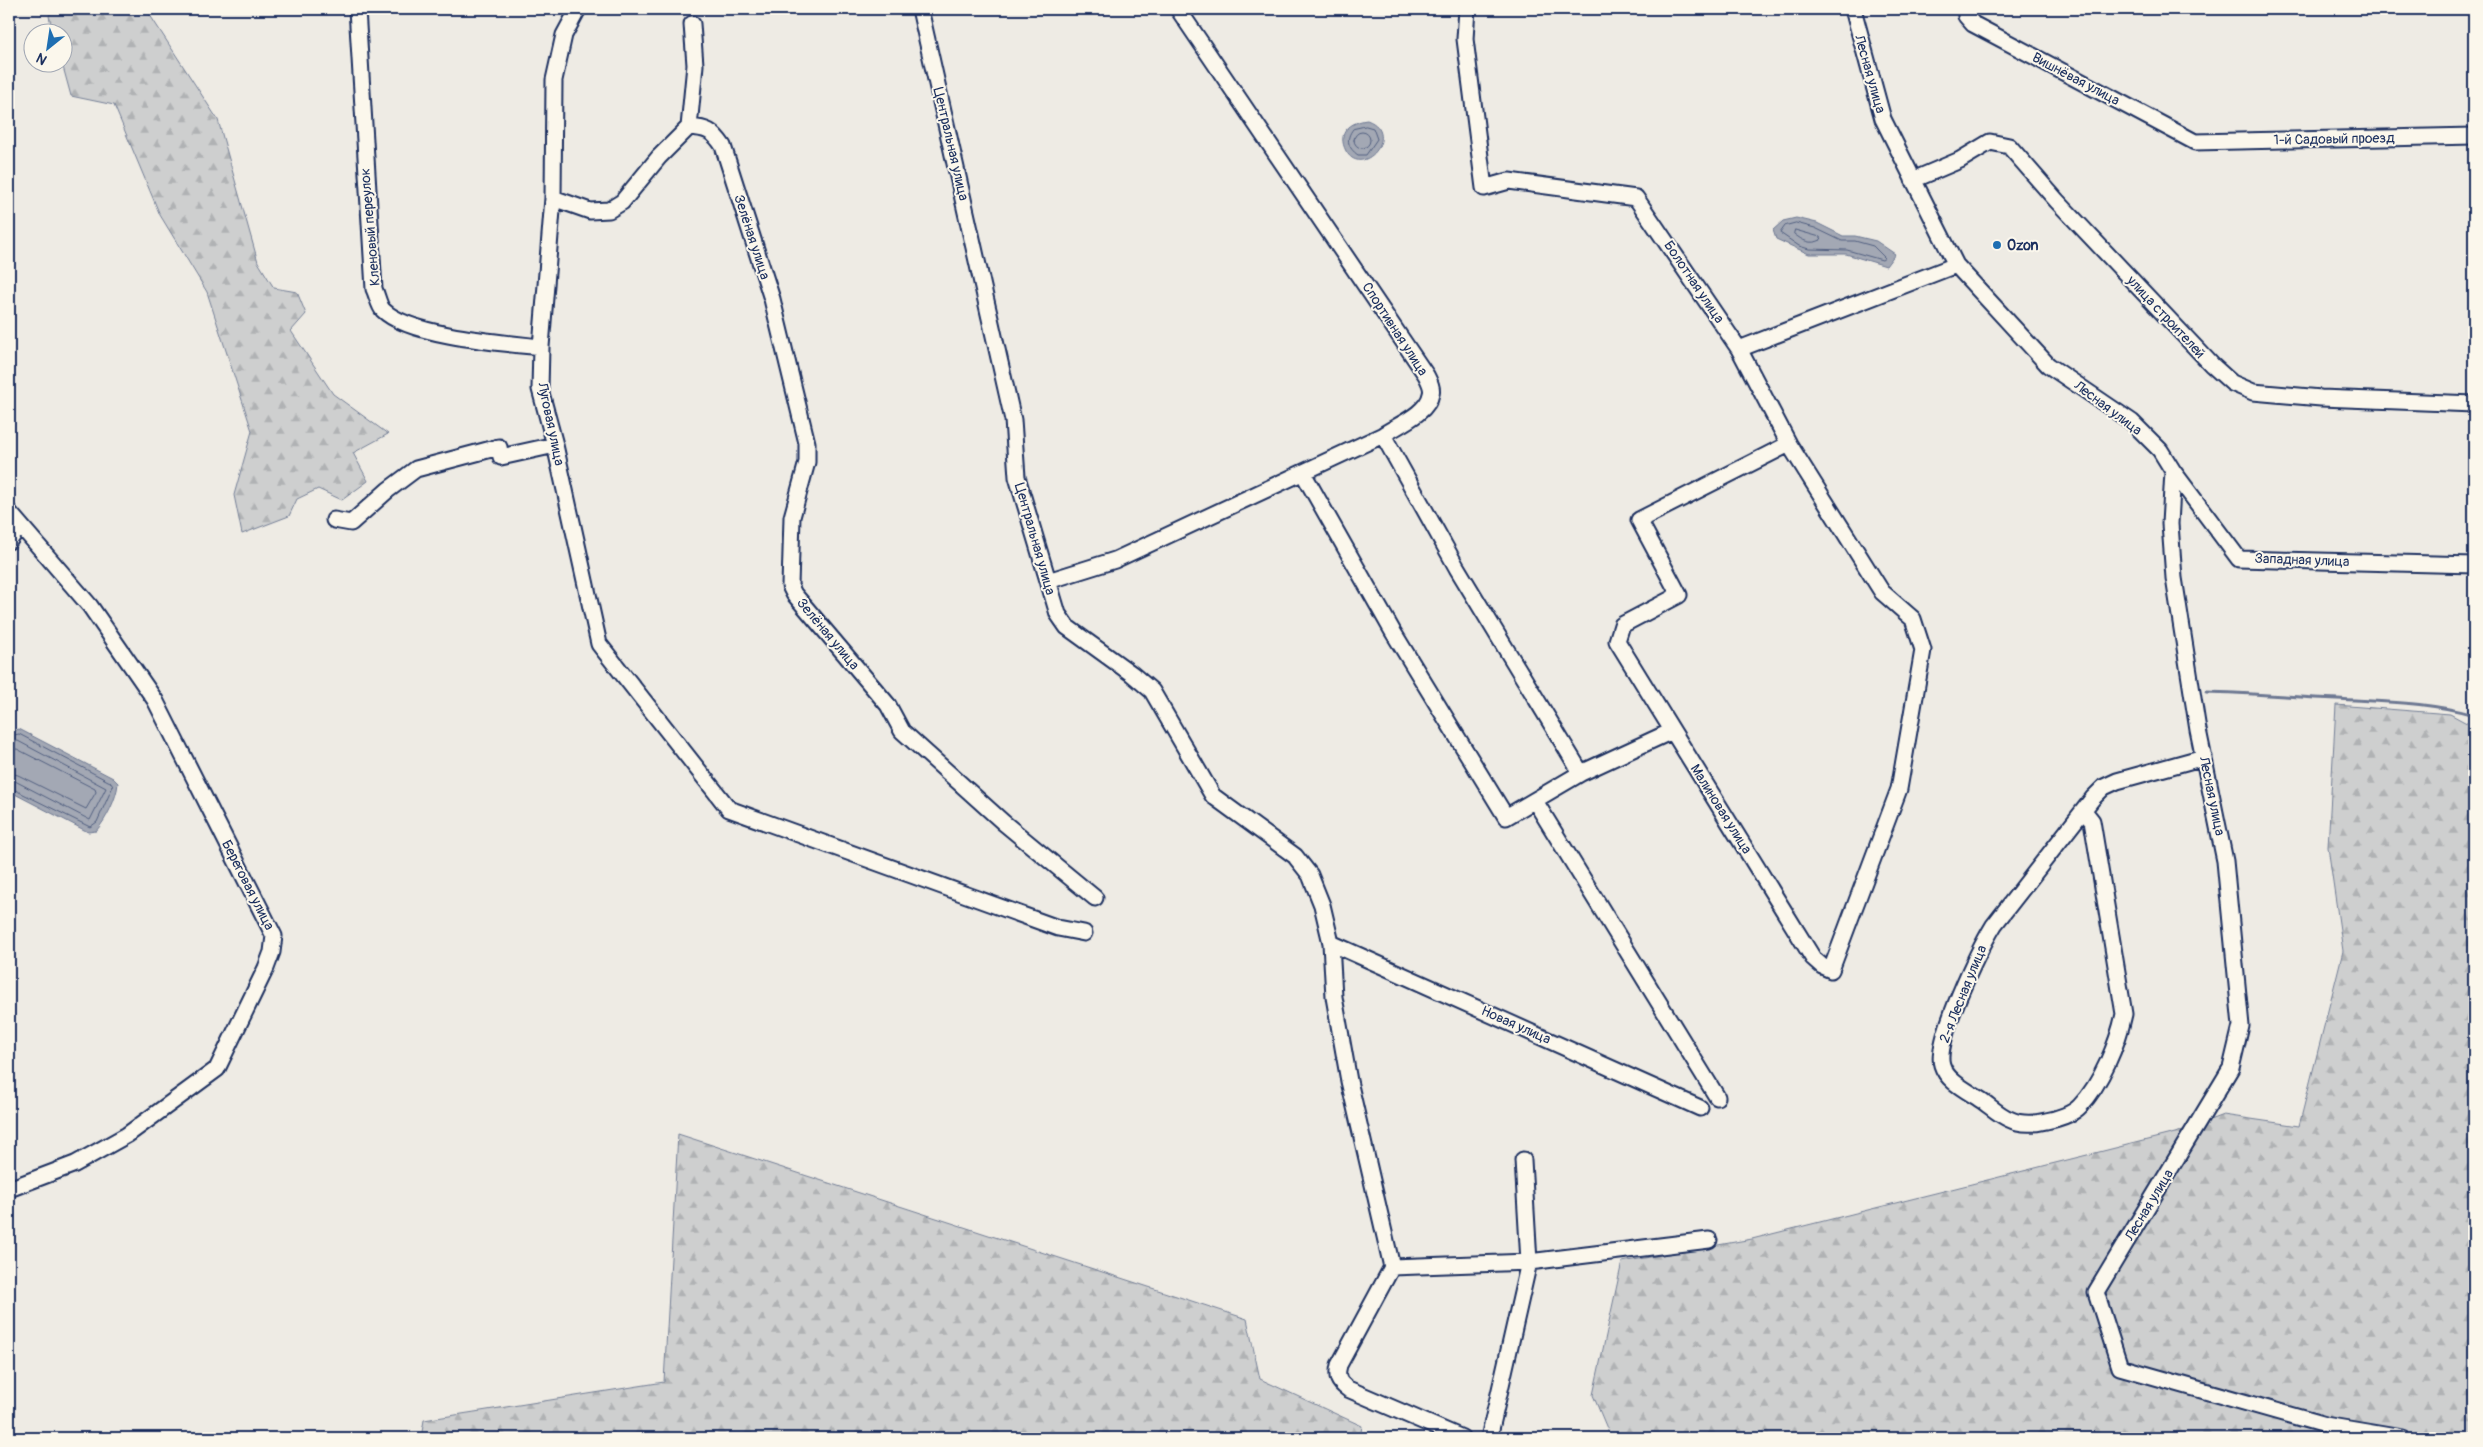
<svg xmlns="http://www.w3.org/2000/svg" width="2483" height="1447" viewBox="0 0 2483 1447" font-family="Pangolin,sans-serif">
<defs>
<pattern id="forest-firs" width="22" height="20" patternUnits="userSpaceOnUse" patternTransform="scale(1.25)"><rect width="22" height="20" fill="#cecfcf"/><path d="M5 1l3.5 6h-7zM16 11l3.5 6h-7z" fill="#b0b2b4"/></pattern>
</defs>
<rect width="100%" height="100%" fill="#eeebe4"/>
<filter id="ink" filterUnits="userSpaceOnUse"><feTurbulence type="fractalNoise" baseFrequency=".02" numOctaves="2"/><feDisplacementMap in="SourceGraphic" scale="10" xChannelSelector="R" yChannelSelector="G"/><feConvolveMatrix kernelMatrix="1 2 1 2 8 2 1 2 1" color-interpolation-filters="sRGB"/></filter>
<g filter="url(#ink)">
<!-- forest -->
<path fill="url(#forest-firs)" stroke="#747f96" d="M53,9h93l72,111 40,142 16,26 23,4 9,22 -15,17 42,63 55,40 -35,19 15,28 -26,19 -24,-11 -21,10 -8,17 -47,18 -8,-39 18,-64 -45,-139 -47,-77 -46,-110 -43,-9 -9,-33v-31h-9l-4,-16z
M2336,705l114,9 24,13v711h-863l-18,-43 29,-133 130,-23 423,-106 48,-18 76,11 44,-175 -15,-104z
M678,1134l569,185 13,60 102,47 -2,12h-939l3,-18 240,-38z"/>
<!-- water -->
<path fill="#a3a8b4" stroke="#6d7892" d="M1367,120c36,13 -5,60 -21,31 -10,-19 5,-29 21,-31z
M1796,218l21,5 26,13h12l21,5 19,13 -9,12 -40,-12h-37l-33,-15 -3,-9 10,-9z
M19,729l94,49 5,5c-1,15 -12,37 -22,48l-8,1 -79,-41v-58z"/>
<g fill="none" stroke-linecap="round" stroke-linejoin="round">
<!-- shore -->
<path stroke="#515f80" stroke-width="1" d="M1366,126l7,2 4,11 -11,16h-8c-10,-7 -13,-16 -5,-26z
M1354 140a8 8 0 1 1 16 0a8 8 0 1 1-16 0Z
M1796,223l19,5 27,13h13l18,5 12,12 -3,2 -35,-10 -38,-1 -10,-3 -19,-13 5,-7z
M1795,230l25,7 1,3c-11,5 -18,1 -27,-6z
M9,736l10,-2 91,48 3,4 -16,36 -7,5 -81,-40
M9,742l9,-1 88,47 -16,32 -75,-39 -6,-1
M9,750l8,-1 78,40 1,3 -10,17 -68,-34 -9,-2"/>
<!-- stream -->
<path stroke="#6d7892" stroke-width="3" d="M2206,692c44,1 87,5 131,7 46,3 93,3 137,16"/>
<!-- minor casing -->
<g stroke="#1b2f5e" stroke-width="19">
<path id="minor" d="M357,9l17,280c3,6 5,17 9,21 26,26 120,33 158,37
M578,9l-14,26 -10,45 -1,118 -12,149 -1,42 15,56 44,199 130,165 329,119 26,5
M920,9l93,411 4,57 41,137 9,13 65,47 20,17 61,105 82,60 15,19 12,30 9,38 3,54 15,84 43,186 -53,98c-3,12 -1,17 9,24l114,49
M1467,9l-2,30 19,149 25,-7 127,17 103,151 50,95 93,148 31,27 10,31 -24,139 -68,181 -9,-4 -9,-8 -196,-317 5,-16 57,-30 -40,-75 150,-76
M1853,9l30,110 73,146 92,100 84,57 28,28 13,21 -3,53 4,54 24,152 27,131 16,165 -10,42 -135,224 24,75 205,58 77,13
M1969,9l-3,7 7,8 222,118 279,-6
M689,127c18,1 24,4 34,19l49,153 35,144v19l-15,55 -2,69 4,8 94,111 14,26 102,92 91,75
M1913,180l47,-20 30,-18 19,4 48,55 155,164 20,18 21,9 68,6 153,6
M553,198l37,13 19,-1 13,-8 37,-45 30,-30 6,-62 -3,-41
M1739,349l217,-84
M1383,435l74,133 124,205
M2173,471l66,88 235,6
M1303,473l90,159 113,185 75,-44 91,-42
M9,512l81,94 65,94 119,236 -2,16 -6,16 -49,101 -90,66 -52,29 -66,25
M334,520l17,3 37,-33 28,-21 83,-22 2,10 54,-12
M9,541l11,-16
M1048,581l67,-21 268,-125c15,-10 45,-22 48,-41 2,-6 -2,-13 -5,-19l-248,-366
M1535,801l182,296
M2084,811l8,10 32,193c-6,29 -23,70 -44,92 -7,8 -23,13 -34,15 -12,3 -25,4 -37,-2 -10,-4 -19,-13 -28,-19 -13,-9 -34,-18 -39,-35 -8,-24 38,-117 52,-140l99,-127 11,-11 13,-6 87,-24
M1331,943l369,165
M1392,1267l137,-5 180,-22
M1489,1438l40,-176 -6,-102"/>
</g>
<!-- minor -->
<use href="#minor" stroke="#fbf7ec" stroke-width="15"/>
</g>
</g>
<!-- markers -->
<circle fill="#1f6fb2" stroke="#fbf7ec" stroke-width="2" cx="1997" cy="245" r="5"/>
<g text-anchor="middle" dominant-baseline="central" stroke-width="4" stroke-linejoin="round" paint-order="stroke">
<!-- street labels -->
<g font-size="14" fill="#1b2f5e" stroke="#fbf7ec">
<text transform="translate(1870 74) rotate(74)">Лесная улица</text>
<text transform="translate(2076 79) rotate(28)">Вишнёвая улица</text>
<text transform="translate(2334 139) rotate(-1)">1-й Садовый проезд</text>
<text transform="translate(951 144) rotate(77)">Центральная улица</text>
<text transform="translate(370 227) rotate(-95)">Кленовый переулок</text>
<text transform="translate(752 237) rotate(72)">Зелёная улица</text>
<text transform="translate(1694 282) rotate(56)">Болотная улица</text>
<text transform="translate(2166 317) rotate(47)">улица строителей</text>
<text transform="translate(1395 329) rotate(57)">Спортивная улица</text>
<text transform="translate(2108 408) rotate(37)">Лесная улица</text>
<text transform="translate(551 424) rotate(78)">Луговая улица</text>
<text transform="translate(1035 539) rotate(74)">Центральная улица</text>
<text transform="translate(2302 560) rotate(2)">Западная улица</text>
<text transform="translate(828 634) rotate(50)">Зелёная улица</text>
<text transform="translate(2212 796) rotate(78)">Лесная улица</text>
<text transform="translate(1721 809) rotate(58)">Малиновая улица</text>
<text transform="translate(248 885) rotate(63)">Береговая улица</text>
<text transform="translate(1963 994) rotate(-68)">2-я Лесная улица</text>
<text transform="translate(1516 1025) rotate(24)">Новая улица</text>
<text transform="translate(2149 1205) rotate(-59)">Лесная улица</text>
</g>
<!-- poi labels -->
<g font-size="14" font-weight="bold" fill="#1b2f5e" stroke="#fbf7ec" text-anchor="start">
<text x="2007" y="245">Ozon</text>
</g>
</g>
<!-- margin -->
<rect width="2483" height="1447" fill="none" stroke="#fbf7ec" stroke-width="30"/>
<rect x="15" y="15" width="2453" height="1417" fill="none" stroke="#1b2f5e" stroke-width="2" filter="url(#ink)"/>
<!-- north arrow -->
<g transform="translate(48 48) rotate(210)"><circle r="24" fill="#fbf7ec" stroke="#a1a7b3"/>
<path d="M0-4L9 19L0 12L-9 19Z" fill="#1f6fb2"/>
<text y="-8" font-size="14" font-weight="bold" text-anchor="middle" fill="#1b2f5e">N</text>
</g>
</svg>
